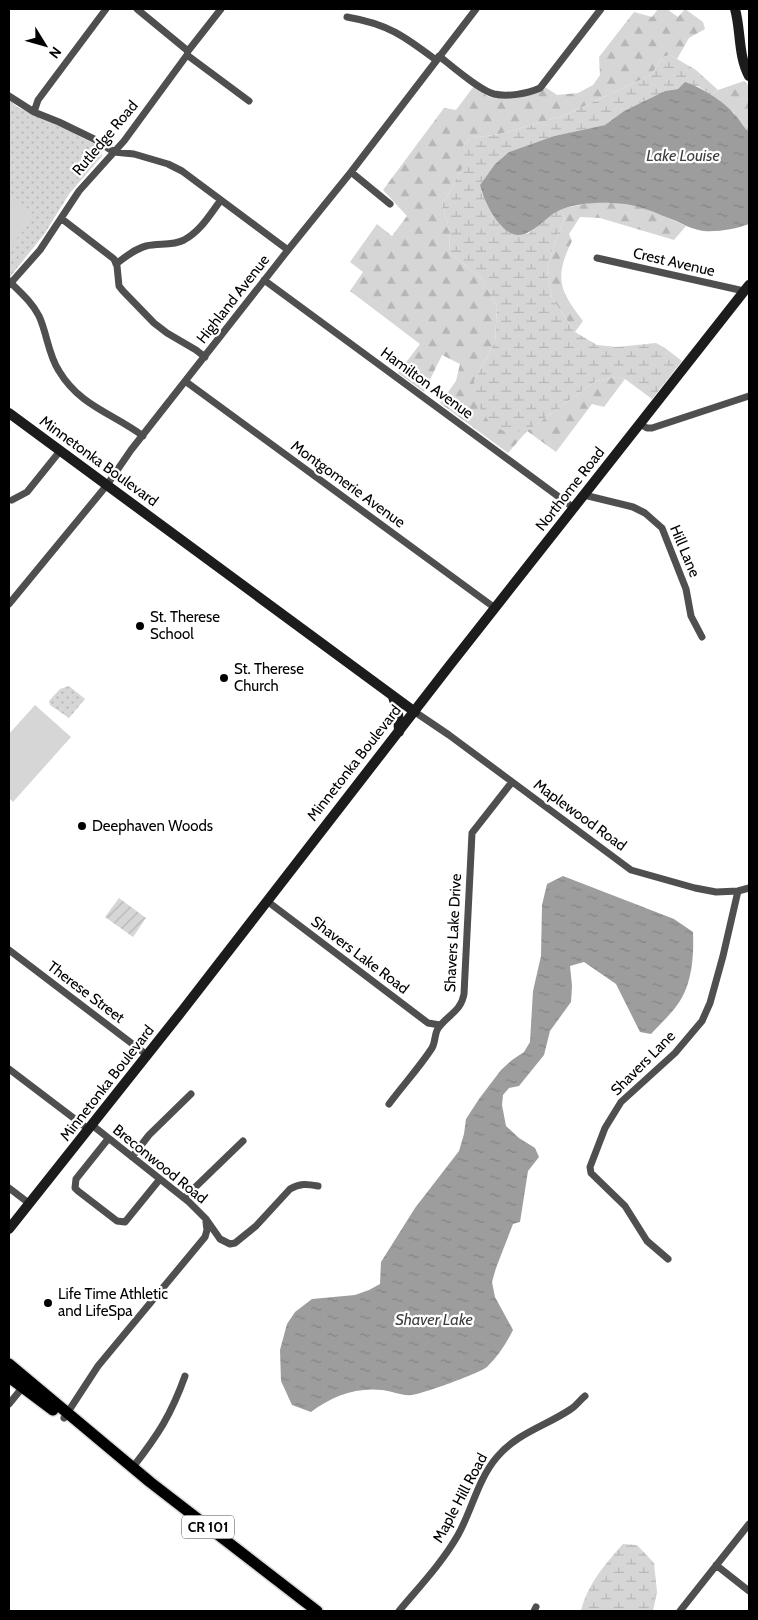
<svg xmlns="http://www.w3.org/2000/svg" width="758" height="1620" viewBox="0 0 758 1620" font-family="Cabin,sans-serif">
<defs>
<pattern id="forest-firs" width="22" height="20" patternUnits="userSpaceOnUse" patternTransform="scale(1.25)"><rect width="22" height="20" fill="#d6d6d6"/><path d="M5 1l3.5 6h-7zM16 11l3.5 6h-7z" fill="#b6b6b6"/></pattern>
<pattern id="wetland-marsh" width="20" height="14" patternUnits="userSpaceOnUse" patternTransform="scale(1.25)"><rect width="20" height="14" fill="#d6d6d6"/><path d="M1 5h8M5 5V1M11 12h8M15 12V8" fill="none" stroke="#b6b6b6"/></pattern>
<pattern id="park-dots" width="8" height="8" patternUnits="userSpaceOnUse" patternTransform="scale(1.25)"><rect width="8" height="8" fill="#d6d6d6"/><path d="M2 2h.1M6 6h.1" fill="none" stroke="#b6b6b6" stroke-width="1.8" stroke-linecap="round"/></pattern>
<pattern id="garden-furrows" width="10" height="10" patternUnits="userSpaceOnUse" patternTransform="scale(1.25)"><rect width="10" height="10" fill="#d6d6d6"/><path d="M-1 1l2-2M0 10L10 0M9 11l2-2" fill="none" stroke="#b6b6b6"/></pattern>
<pattern id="water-ripples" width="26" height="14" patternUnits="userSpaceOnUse" patternTransform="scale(1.25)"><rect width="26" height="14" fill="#9d9d9d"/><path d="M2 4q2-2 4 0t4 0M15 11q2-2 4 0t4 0" fill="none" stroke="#858585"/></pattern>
</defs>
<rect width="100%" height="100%" fill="#fff"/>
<!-- forest -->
<path fill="url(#forest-firs)" d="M658,9h9l11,8 7,-8 18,13 2,7 -16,9 -12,21 -7,-4 -7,2 -12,18 -88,41 -63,18 -29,4 -8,8v21l-21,38 8,26 -1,21 32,26 16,28 -2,36 -21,39 53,50 69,-50 20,-4 9,2 -21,28 -12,-3 -36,48 -29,-21 -19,22 -68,-50 16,-22 4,-17 -18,-9 -18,37 -26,-19 22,-29 -70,-53 13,-19 -13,-10 27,-38 15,12 15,-20 -24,-26 61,-82 12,2 18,-24c4,3 9,7 13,10 12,6 49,1 58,-9l12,8 21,-2 15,-8 7,-10 -1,-18 35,-45 18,5z
M744,81l5,5v46l-8,-7 -7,-12 -23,-18 7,-5z
M594,202l27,1 17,2 48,21 -12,14 -74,-22 -20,-1 -11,17 3,7c-18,37 -13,49 11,80l-8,11 -23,-34 -5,-28 8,-28 10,-24 -5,-9z"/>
<!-- wetland -->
<path fill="url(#wetland-marsh)" d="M670,55l26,15 22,20 -7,5 -13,-9 -33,5 -41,20 -19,14 -51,11 -45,16 -14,12 -15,21 2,8 19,33 27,8 18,-16 14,-9 5,9 -10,24 -8,28 5,28 23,34 22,13 20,2 39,-4 9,5 17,13 -30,38 -27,-20 -9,-2 -20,4 -69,50 -22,1 -16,-10 -14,-22 -1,-19 21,-39 2,-36 -16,-28 -32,-26 1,-21 -8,-26 21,-38v-21l8,-8 29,-4 63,-18 88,-41 12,-18z
M623,1544l14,1 17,18 3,29 -4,19h-72c6,-26 24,-47 42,-67z"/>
<!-- park -->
<path fill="url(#park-dots)" d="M9,100l8,7 45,20 36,19 3,5 1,5 -33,38 -24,39 -35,44z
M69,686l16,13 -16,19 -19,-13 -1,-4 11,-12z"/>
<!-- garden -->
<path fill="url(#garden-furrows)" d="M119,898l27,20 -13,19 -28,-20z"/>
<!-- pitch -->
<path fill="#d6d6d6" d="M9,198l15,7 11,11 -26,32z
M35,705l36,32 -58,65 -4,-4v-64z"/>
<!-- water -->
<path fill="url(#water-ripples)" d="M685,82c14,4 40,20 49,32 6,6 9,13 15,18v92c-13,5 -31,8 -45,7 -9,-1 -20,-6 -28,-10 -23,-9 -40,-18 -65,-18 -15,-1 -40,1 -53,8 -13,6 -29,29 -45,23 -16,-6 -29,-33 -33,-49l15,-21 14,-12 45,-16 51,-11 19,-14 41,-20 13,-2z
M563,876l111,43 19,13c1,26 -1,55 -18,76 -7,9 -16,17 -24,26l-11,-2 -24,-48 -32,-22 -14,4 2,20 -1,16 -21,29 -6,24 -25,31 -10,2 -6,7 -1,10 4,21 13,12 16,10 4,9 -11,14 -8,51 -7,2 -17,44 -4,14 3,15 18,33c-7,14 -15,26 -26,37 -7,6 -65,27 -75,28 -10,1 -20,-4 -30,-5 -26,-3 -50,6 -71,22l-19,-7 -11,-24 -1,-31 7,-26 8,-12 17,-13 43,-4 14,-5 11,-6 1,-22 34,-54 44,-57 5,-17 2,-15 13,-20 22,-29 11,-10 12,-8 6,-10 3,-51 8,-35 1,-51 5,-21z"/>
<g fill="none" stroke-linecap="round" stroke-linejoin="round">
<!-- primary casing -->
<g stroke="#dbdbdb" stroke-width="14">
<path id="primary" d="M9,1364l141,118 167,129
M9,1377l44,33"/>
</g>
<!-- street -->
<path stroke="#4f4f4f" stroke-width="7" d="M137,9l51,42
M347,17c41,7 57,19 89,43
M187,55l62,46
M439,56c13,10 40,34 55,38 13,3 33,0 46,-6l61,-79
M9,96l25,16 25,10 35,17 20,13 20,2 34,10 14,7 106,79
M34,112l4,-12 68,-91
M351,172l39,32
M62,219l52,40 3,7 2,20 4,5 31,32 13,10 29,17 9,7
M597,258l147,33
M116,264c9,-7 19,-15 30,-18 13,-3 26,0 38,-6 17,-9 26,-26 37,-40
M264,280l310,228
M9,281c11,11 23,21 30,35 8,17 9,38 20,55 21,35 53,42 84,65
M9,285l31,-35 39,-59 45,-50 63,-86 1,-4 33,-42
M185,381l310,227
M640,424l7,4h5l97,-32
M584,495l49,12 12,6 17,15 24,61 5,27 11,21
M12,500l15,-8 33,-41
M9,604l98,-119 24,-35 157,-200 63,-78 125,-163
M415,712l34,23 182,135 64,18 21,4 22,-1 11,-3
M267,901l161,122 12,2
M9,950l138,105
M9,1069l79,60
M389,1104c14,-19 30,-36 43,-56 4,-7 2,-15 7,-21 10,-13 22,-16 25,-33l8,-161 40,-51
M92,1125l97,77 17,17 14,20 10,5 5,-1 21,-17 34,-37c10,-6 17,-5 28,-3
M108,1139l-32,40 -1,9 3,3 39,30 8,1 35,-43
M132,1157l17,-22 42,-41
M9,1188l21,16
M184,1198l59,-57
M668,1259l-21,-18 -22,-35 -34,-33 -1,-6 15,-39 16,-26 54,-49 27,-32 8,-18 13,-47 15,-65
M9,1404l13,-16
M64,1418l34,-52 107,-129 2,-7 -1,-8
M133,1467c25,-32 38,-52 52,-91
M716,1565l33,26
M399,1611c20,-24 43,-48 59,-76 14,-25 20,-56 39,-78 20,-24 49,-31 74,-48 5,-3 9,-9 14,-13
M534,1611l2,-4
M680,1611l69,-87"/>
<!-- secondary -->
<path stroke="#1c1c1c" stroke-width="10" d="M735,9c6,21 3,47 14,67
M9,413l406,299
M393,697l5,15 1,20
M9,1229l173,-218 268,-346 299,-380"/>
<!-- primary -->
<use href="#primary" stroke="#000" stroke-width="11"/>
</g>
<!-- markers -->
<g fill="#000" stroke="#fff" stroke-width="2">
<circle cx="140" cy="626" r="5"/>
<circle cx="224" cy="678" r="5"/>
<circle cx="82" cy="826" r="5"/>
<circle cx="48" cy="1303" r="5"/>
</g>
<g text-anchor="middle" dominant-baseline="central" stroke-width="4.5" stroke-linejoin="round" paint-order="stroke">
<!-- shield labels -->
<rect fill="#fff" stroke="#4c4c4c" stroke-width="1" x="182" y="1515.5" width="52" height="23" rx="4"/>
<g font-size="14" font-weight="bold" fill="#000">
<text x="208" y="1527">CR 101</text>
</g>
<!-- street labels -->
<g font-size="15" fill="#000" stroke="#fff">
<text transform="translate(105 138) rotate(-50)">Rutledge Road</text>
<text transform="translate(674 262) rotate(13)">Crest Avenue</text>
<text transform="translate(233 299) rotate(-52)">Highland Avenue</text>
<text transform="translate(427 383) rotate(36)">Hamilton Avenue</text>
<text transform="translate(99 461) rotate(36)">Minnetonka Boulevard</text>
<text transform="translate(348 484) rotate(36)">Montgomerie Avenue</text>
<text transform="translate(570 489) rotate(-52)">Northome Road</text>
<text transform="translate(685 551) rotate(67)">Hill Lane</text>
<text transform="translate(354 763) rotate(-52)">Minnetonka Boulevard</text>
<text transform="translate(580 815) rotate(36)">Maplewood Road</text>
<text transform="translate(453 933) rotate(-87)">Shavers Lake Drive</text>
<text transform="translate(360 955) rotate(37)">Shavers Lake Road</text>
<text transform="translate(86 992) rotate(37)">Therese Street</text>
<text transform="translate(643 1063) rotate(-45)">Shavers Lane</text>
<text transform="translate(107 1083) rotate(-52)">Minnetonka Boulevard</text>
<text transform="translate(160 1164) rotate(39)">Breconwood Road</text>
<text transform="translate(460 1498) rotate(-62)">Maple Hill Road</text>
</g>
<!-- poi labels -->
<g font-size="15" fill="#000" stroke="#fff" text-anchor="start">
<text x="150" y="617">St. Therese<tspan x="150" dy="17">School</tspan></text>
<text x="234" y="669">St. Therese<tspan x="234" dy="17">Church</tspan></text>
<text x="92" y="826">Deephaven Woods</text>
<text x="58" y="1294">Life Time Athletic<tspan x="58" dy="17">and LifeSpa</tspan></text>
</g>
<!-- water labels -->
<g font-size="16" font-style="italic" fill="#3e3e3e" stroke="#fff">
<text x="683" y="155">Lake Louise</text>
<text x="434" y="1319">Shaver Lake</text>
</g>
</g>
<!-- border -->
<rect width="758" height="1620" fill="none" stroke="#000000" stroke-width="20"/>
<!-- north arrow -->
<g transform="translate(45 45) rotate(127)" stroke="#ffffff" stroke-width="4" paint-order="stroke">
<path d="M0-4L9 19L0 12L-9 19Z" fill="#000000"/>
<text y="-8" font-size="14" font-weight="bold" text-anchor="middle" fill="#000000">N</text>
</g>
</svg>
